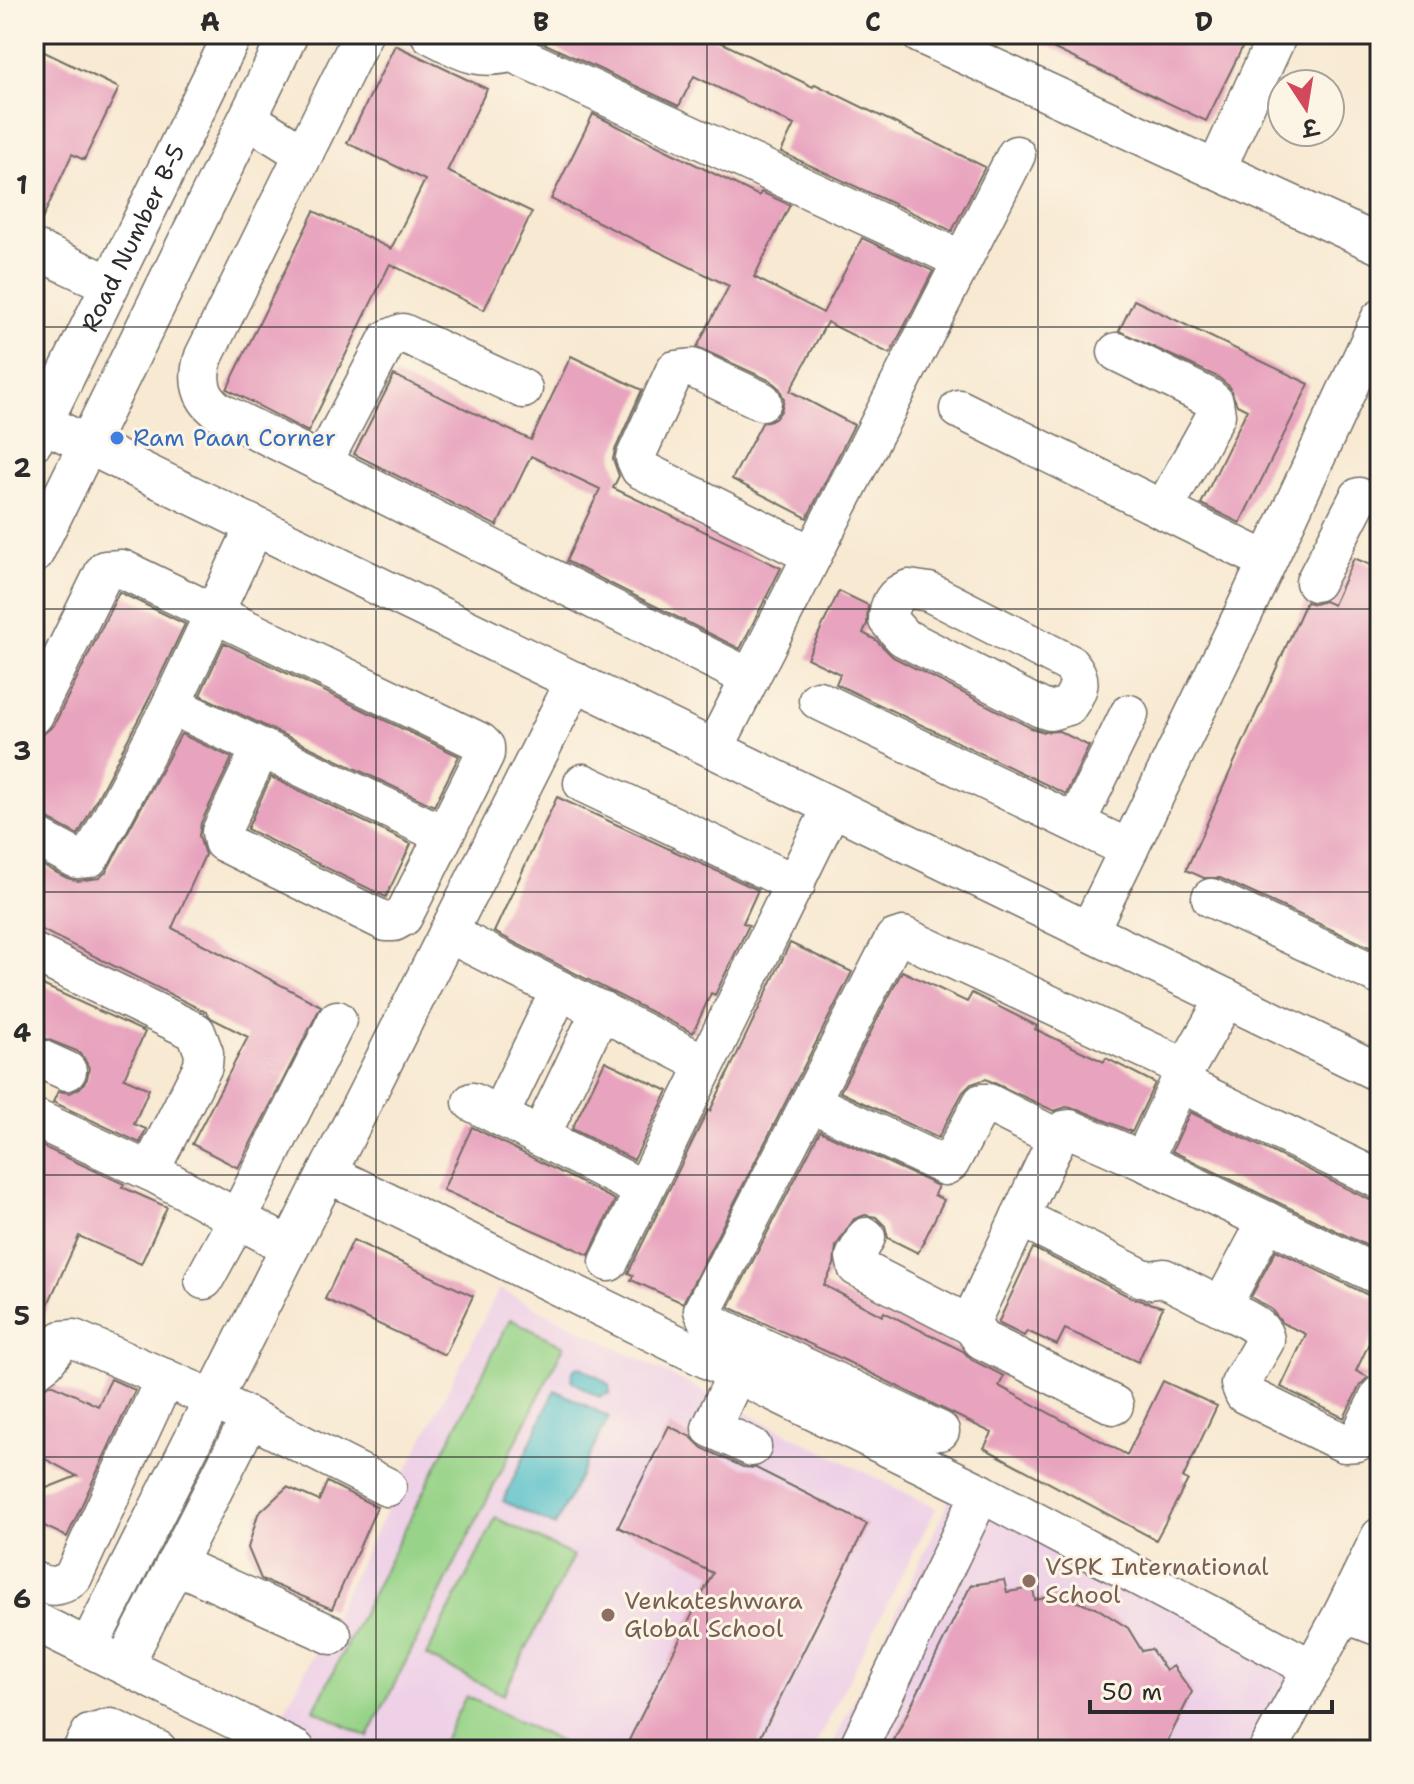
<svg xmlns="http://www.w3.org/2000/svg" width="1414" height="1784" viewBox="0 0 1414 1784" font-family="'Shantell Sans','Playpen Sans Deva',sans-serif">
<rect width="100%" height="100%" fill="#fcf5e5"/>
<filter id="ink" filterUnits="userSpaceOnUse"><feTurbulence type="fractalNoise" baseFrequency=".0125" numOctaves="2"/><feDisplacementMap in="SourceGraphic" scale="16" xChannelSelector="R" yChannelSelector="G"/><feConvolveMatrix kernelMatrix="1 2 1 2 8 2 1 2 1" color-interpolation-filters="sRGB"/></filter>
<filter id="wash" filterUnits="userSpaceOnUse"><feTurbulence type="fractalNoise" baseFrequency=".006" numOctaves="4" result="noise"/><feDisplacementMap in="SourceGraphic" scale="32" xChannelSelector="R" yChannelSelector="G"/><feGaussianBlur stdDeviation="1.8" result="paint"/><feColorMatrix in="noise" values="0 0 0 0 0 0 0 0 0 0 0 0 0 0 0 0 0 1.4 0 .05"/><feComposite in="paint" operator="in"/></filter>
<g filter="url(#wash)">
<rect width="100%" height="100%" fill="#f8e9d2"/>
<!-- built -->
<path fill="#eed0e7" d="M499,1289l437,219 -123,242h-479l-55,-28z
M958,1482l355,187 -43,81h-440z"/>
<!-- green -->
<path fill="#97d388" stroke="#617f5a" stroke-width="2" d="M510,1319l54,27 -196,391 -54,-27z
M496,1518l77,38 -70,139 -77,-39z
M466,1696l111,54h-138z"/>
<!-- water -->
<path fill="#50bec8" stroke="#3e747a" stroke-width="2" d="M581,1367l28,17 1,9 -11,4 -27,-16v-8l3,-5z
M555,1390l54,27 -54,109 -52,-25z"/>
<g id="blocks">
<!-- building -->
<path fill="#e8a3be" d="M539,34h165l109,53 2,-3 170,83 -33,64 -171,-79 13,-27 -100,-49 -15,30 -140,-65z
M1023,34h226l-43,87z
M395,45l92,44 -40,82 85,41 -48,98 -94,-46 -82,168 -81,-43 87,-178 77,38 34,-69 -78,-37z
M34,47l85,41 -35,72 -12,-6 -34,74 -4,-1z
M593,114l166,82 2,-4 29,13 -36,72 69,36 39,-75 71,33 -43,83 -63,-32 -37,69 64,34 -47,93 -75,-39 30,-56 13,-4 6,-8 3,-11 -4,-11 -9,-8 -74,-34 32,-61 -178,-87z
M1134,300l175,84 -69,139 -39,-19 46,-94 -10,-5 -8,-19 -11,-9 -99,-46z
M571,356l71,34 -27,60 -2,9 6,17 -6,12 168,80 -41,81 -174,-88 34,-72 -69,-33 -34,70 -143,-72 40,-79 137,65z
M1354,558l26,11v221l-9,19 9,4v139l-160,-74h-16l-18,-8 120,-268 9,2 9,-3 9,4z
M839,591l29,14 -1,19 -4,9 13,7 17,17 138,71 13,4 15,-1 30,15 -23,48 -230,-110 4,-10 -33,-16z
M119,592l66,32 -34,71 -73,140 -34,-18 -10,-3v-63l8,-16 12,-10z
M224,643l235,113 -25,50 -234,-111z
M181,734l51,24 -31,65 -2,13 6,19 -33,73 149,78 -83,162 -46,-24 56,-107 -37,-19 -5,-6 -172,-86v-65l33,17 11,3 21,-3 7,-6z
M271,777l140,67 -25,53 -139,-68z
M557,797l201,93 -15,33 6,2 -34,70 -4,-2 -18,40 -199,-101z
M790,943l62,29 -169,331 -52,-23 2,-5 -5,-2 80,-163 2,1z
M902,971l65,31 5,-9 65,33 -2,3 69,33 2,-4 49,25 -23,49 -54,-23 -12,-2 -12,4 -68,-32 -15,5 -8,8 -25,46 -98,-46z
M34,981l111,51 -21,46 25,11 -15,35 12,5 -6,14 -87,-41 5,-11 12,2 10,-5 7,-9 2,-11 -5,-10 -7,-7 -43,-17z
M605,1061l63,30 -34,69 -62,-31z
M1190,1112l180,88 10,2v50l-208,-101z
M472,1127l143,73 -26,55 -146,-65z
M820,1131l118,55 -4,9 10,5 -26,53 -30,-15 -3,-12 -9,-9 -11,-2 -11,4 -18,27 -2,19 -10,20 58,31 2,-4 79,39 9,9 32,16 -5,10 128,69 36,-74 54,25 -34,72 5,2 -32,60 -172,-92 8,-15 -156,-77 -107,-49z
M35,1143l89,41 -2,3 45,20 -26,57 -62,-28 -45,99z
M353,1240l120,56 -28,59 -120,-56z
M1033,1248l99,50 31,9 -25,55 -73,-33 -8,16 -30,-14 -3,5 -26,-13z
M1276,1250l94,46 10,2v22l-24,51 12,6 -8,8 -16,33 -63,-31 25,-53 -24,-11 -11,-14 -20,-12z
M111,1379l24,11 -68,147 -33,-16v-28l43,-17 -43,-23v-61l18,-8 46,22z
M669,1426l22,11 11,11 41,19 13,1 111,56 -113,226h-130l89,-177 -95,-46z
M327,1482l50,25 -45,102 -71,-30 -13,-31 10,-34 29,-27 32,14z
M1004,1580l3,12 26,-4 2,12 20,-4 40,11 33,21 14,23 9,-2 15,22 7,-5 19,26 -29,58h-274l82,-165z"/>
</g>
</g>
<g filter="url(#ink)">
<use href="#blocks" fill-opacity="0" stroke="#736e65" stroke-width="2"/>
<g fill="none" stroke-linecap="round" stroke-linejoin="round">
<!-- minor casing -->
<g stroke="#736e65" stroke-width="41">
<g id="minor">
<path d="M363,34l-159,322c-8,24 -4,44 18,57l528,265"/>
<path d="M430,34c33,17 47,28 85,18"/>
<path d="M518,34l-5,15 6,7 443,204"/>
<path d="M920,34l460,211"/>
<path d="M248,119l56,35"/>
<path d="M1216,170l62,-136"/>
<path d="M34,249l75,35"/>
<path d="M1117,352l91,45 6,5 2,13 -53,95"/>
<path d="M762,401l-70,-33 -17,2 -40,88 5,11 172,86"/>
<path d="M959,409l308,152"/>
<path d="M43,423l1337,650"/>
<path id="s1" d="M34,441l199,-407"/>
<path d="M322,464l66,-125 15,-6 120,56"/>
<path d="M34,554l255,-520"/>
<path d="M1315,582l44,-85"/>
<path d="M909,589l20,3 141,72c14,16 9,26 -2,42l-18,5 -9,-3 -138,-71 -15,-17c0,-15 6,-26 21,-31z"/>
<path d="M818,700l311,149"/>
<path d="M171,705l273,130"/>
<path d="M34,715l71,-145 17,-1 358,173 5,5v7l-82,163 -9,5h-8l-163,-80 -2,-10 40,-84"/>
<path d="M714,749l302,-594"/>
<path d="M583,783l213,101"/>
<path d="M1076,823l53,-109"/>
<path d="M34,836l43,23 12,-1 4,-5 78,-148 84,-179"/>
<path d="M1211,898l169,78"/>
<path d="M1089,931l154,-317 137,-295"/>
<path d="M448,933l257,131"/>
<path d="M34,953l162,79 8,21 -1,13 -53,105 140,76"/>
<path d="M34,1056l33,15"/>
<path d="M1180,1083l200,97"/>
<path d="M472,1102l172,88"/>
<path d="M810,1102l135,64 5,-3 32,-60h6l69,35"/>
<path d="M499,1116l61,-126"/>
<path d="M34,1118l117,54"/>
<path d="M540,1137l61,-127"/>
<path d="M1143,1161l43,-93 40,-70"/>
<path d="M327,1173l654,320 332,176"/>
<path d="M1020,1217l122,61 8,2 14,-2 61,31"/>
<path d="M1267,1221l-43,81 1,7c14,8 39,15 40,32l-25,43 4,10 100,49 13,-1 23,-47"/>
<path d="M866,1237l-11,20 2,10 115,59 10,14 132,65"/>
<path d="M609,1262l223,-455"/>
<path d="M204,1280l34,-62 99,-198"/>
<path d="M972,1326l2,-11 83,-177 7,-8 6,-1 73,32 237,115"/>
<path d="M34,1370l12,-9 16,-21 12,-1 139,60 174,88"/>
<path d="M737,1373l-26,55 41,19"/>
<path d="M940,1431l-229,-108 -5,-5 -3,-8 191,-371 9,-3 283,132"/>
<path d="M175,1564l157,71"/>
<path d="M34,1581c14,7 27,7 39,-4l92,-199"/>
<path d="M1343,1613l37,14"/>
<path d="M34,1621l262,129"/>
<path d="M88,1648l487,-967"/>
<path d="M124,1665l126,-247"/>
<path d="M82,1750l8,-16 21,-6 47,22"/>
<path d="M857,1750l124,-257"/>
<path d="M1268,1750l75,-137 37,-76"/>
</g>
</g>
<!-- minor -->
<use href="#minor" stroke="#fff" stroke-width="38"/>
</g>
</g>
<!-- grid -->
<path fill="none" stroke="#2b2b2b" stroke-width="2" stroke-opacity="0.55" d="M376,34v1716M707,34v1716M1038,34v1716M34,327h1346M34,609h1346M34,892h1346M34,1175h1346M34,1457h1346"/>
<!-- markers -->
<circle fill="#3f7fe0" stroke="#fcf5e5" stroke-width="3" cx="117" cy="438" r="8"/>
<g fill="#8d6e63" stroke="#fcf5e5" stroke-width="3">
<circle cx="1029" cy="1581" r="8"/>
<circle cx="608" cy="1615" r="8"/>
</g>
<g text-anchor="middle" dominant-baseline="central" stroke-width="6" stroke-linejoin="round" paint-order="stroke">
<!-- street labels -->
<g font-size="24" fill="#2b2b2b" stroke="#fcf5e5">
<text stroke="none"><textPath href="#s1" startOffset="226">Road Number B-5</textPath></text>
</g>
<!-- shop labels -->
<g font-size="24" fill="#366cbe" stroke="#fcf5e5" text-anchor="start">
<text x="133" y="438">Ram Paan Corner</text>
</g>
<!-- education labels -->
<g font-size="24" fill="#785e54" stroke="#fcf5e5" text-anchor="start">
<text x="1045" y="1567">VSPK International<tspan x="1045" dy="28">School</tspan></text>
<text x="624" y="1601">Venkateshwara<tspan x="624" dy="28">Global School</tspan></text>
</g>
</g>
<!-- margin -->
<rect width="1414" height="1784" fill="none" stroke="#fcf5e5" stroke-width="88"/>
<!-- north arrow -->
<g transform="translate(1306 108) rotate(168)"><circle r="38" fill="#fcf5e5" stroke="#a8a49b" stroke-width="2"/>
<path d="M0-6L14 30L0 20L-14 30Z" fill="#d1495b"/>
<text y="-12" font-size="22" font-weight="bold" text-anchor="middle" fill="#2b2b2b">उ</text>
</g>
<!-- scale -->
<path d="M1090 1700v12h242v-12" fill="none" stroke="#2b2b2b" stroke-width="4"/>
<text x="1102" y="1700" font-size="24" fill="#2b2b2b" stroke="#fcf5e5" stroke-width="6" paint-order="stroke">50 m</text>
<rect x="44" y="44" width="1326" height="1696" fill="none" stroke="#2b2b2b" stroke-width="3"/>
<g font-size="26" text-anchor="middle" font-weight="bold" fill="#2b2b2b">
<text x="210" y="31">A</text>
<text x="541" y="31">B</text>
<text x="873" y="31">C</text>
<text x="1204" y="31">D</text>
<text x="22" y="194">1</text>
<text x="22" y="477">2</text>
<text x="22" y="760">3</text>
<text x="22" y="1042">4</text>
<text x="22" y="1325">5</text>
<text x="22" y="1608">6</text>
</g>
</svg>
